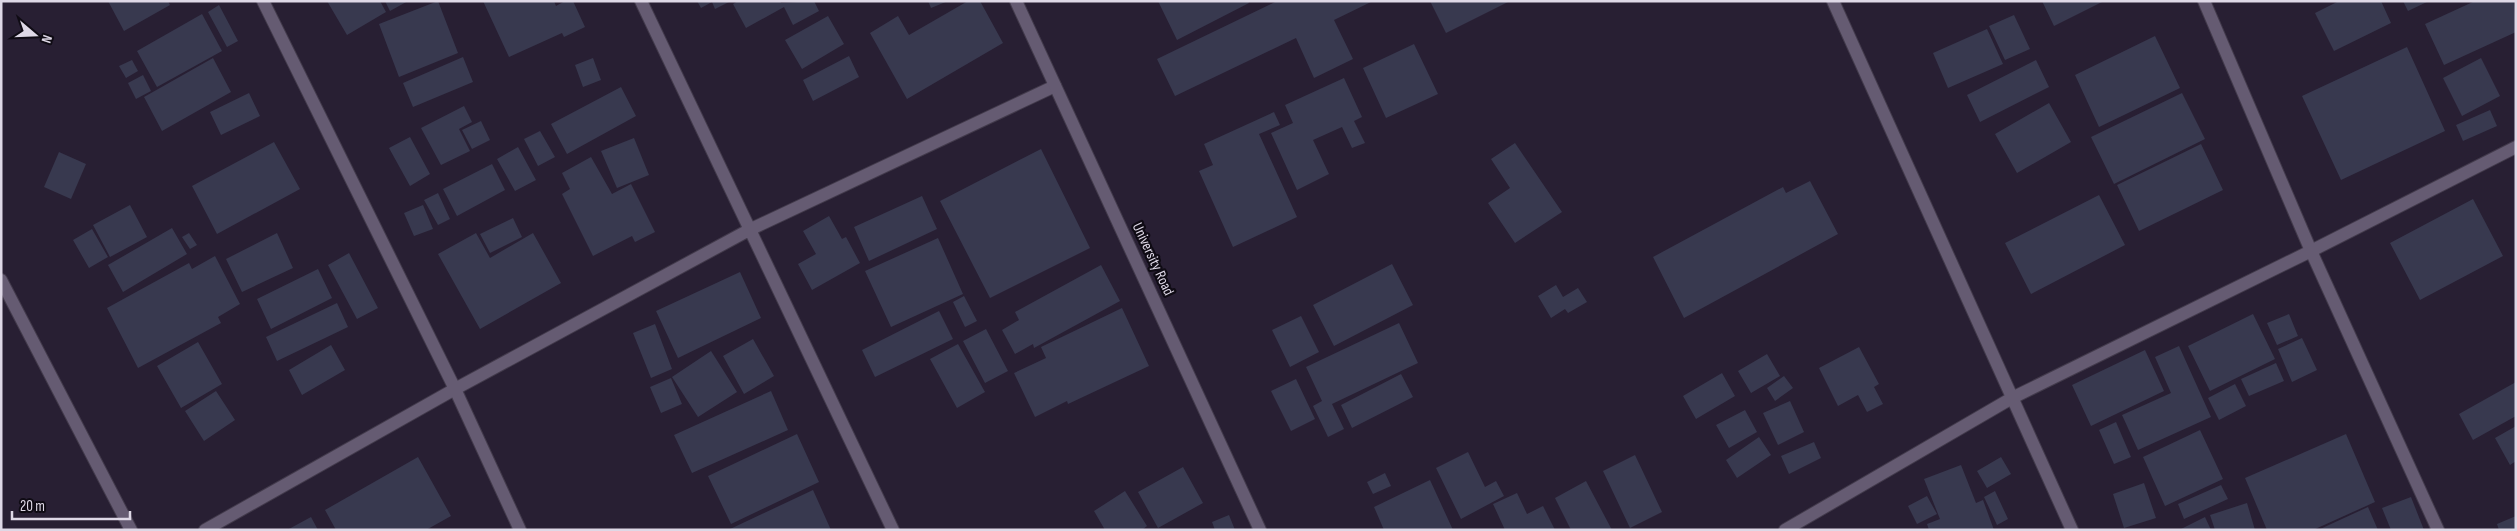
<svg xmlns="http://www.w3.org/2000/svg" width="2517" height="531" viewBox="0 0 2517 531" font-family="'Sofia Sans Condensed',sans-serif">
<rect width="100%" height="100%" fill="#281f33"/>
<!-- building -->
<path fill="#38394f" d="M108,1h60l2,4 -46,26z
M327,1h53l6,11 -39,23z
M385,1h23l-18,10z
M438,1l20,52 -59,24 -20,-53z
M483,1h71l2,5 9,-5h8l12,26 -21,10 -2,-4 -53,24z
M697,1h34l-16,8 -3,-7 -11,6z
M738,1h42l1,2 33,-2 5,10 -26,14 -9,-18 -38,21 -13,-24z
M928,1h20l-17,7z
M968,1h12l23,42 -96,56 -37,-66 28,-17 11,19z
M1158,1h90l1,2 -72,37z
M1277,1h96l-39,19 19,39 -39,19 -18,-40 -121,58 -18,-37z
M1430,1h80l-64,32z
M2042,1h62l-50,25z
M2339,1h42l10,22 -57,28 -19,-38z
M2403,1h26l-21,10z
M2475,1h39l2,31 -72,33 -19,-41z
M219,5l19,36 -11,6 -19,-35z
M202,14l20,37 -65,36 -20,-36z
M2014,15l16,34 -25,11 -16,-34z
M828,16l16,28 -42,25 -17,-29z
M1987,29l16,35 -55,24 -15,-35z
M2155,36l25,52 -81,39 -24,-52z
M1414,44l24,50 -52,24 -23,-50z
M2407,47l38,84 -104,49 -39,-84z
M849,56l10,21 -46,24 -10,-21z
M463,57l10,25 -60,25 -10,-24z
M213,58l18,34 -69,39 -18,-34z
M593,58l8,22 -18,7 -8,-22z
M2481,58l19,38 -38,20 -19,-38z
M132,60l6,11 -12,7 -7,-12z
M2036,60l13,27 -69,35 -13,-27z
M143,75l8,16 -15,8 -8,-16z
M1344,78l18,39 -8,4 11,22 -13,5 -10,-21 -29,13 16,34 -32,16 -26,-57 22,-10 -8,-18z
M621,87l15,29 -69,38 -16,-30z
M249,93l11,23 -39,19 -11,-23z
M2182,93l23,46 -91,45 -23,-47z
M2049,103l22,39 -54,31 -22,-39z
M464,106l8,16 -13,7 11,22 -29,14 -20,-37z
M2490,110l7,16 -34,15 -7,-16z
M1274,112l6,13 -21,9 38,83 -64,30 -34,-76 14,-6 -9,-21z
M481,121l9,19 -18,9 -10,-19z
M540,131l15,26 -17,9 -14,-27z
M410,137l20,37 -20,12 -21,-38z
M634,138l15,37 -32,13 -16,-37z
M274,142l26,47 -83,45 -25,-48z
M1515,143l47,69 -47,31 -27,-40 22,-15 -19,-29z
M2201,144l22,46 -84,41 -22,-46z
M518,147l18,33 -21,11 -18,-32z
M1041,149l49,99 -100,50 -50,-97z
M59,152l27,12 -15,35 -27,-12z
M591,157l21,37 19,-10 24,48 -20,10 -3,-6 -39,20 -31,-62 8,-5 -8,-16z
M492,164l13,26 -48,26 -14,-27z
M1810,181l28,53 -154,84 -31,-61 130,-70 3,6z
M438,193l12,26 -12,6 -14,-25z
M2099,195l26,50 -94,49 -26,-51z
M922,196l15,33 -68,32 -15,-34z
M2473,199l30,57 -83,44 -30,-57z
M130,205l17,32 -37,20 -17,-32z
M423,205l10,24 -19,7 -10,-23z
M829,216l13,23 4,-2 14,26 -48,27 -14,-26 18,-10 -13,-23z
M513,218l9,19 -32,16 -10,-19z
M172,228l15,26 -64,38 -15,-27z
M92,229l16,28 -19,11 -16,-28z
M189,233l8,12 -7,4 -8,-12z
M277,233l16,35 -51,24 -16,-33z
M476,233l14,25 43,-25 28,50 -81,46 -42,-75z
M938,238l25,56 -72,33 -26,-56z
M349,253l29,55 -21,11 -29,-54z
M215,256l25,48 -22,13 3,6 -83,45 -31,-60 82,-45 3,6z
M1392,264l21,41 -79,41 -21,-41z
M1101,265l19,36 -86,47 -1,-4 -18,10 -13,-24 17,-10 -4,-8z
M318,269l14,29 -61,31 -14,-30z
M740,272l21,46 -83,40 -22,-47z
M1556,285l7,12 15,-9 9,14 -19,11 -3,-4 -14,9 -13,-22z
M964,296l13,25 -12,6 -12,-25z
M337,303l11,24 -71,34 -11,-24z
M1122,308l27,58 -81,38 -1,-3 -32,16 -21,-44 32,-15 -5,-11z
M939,311l14,28 -78,38 -13,-27z
M2253,314l22,45 -65,32 -22,-45z
M2289,314l9,22 -21,9 -10,-22z
M1301,316l18,36 -29,15 -18,-37z
M1399,323l19,40 -86,41 12,25 -16,8 -15,-31 9,-5 -16,-34z
M655,324l17,45 -21,9 -18,-45z
M986,329l22,42 -23,12 -22,-42z
M2302,338l15,32 -25,12 -14,-33z
M753,339l21,37 -30,18 -21,-38z
M198,342l24,42 -41,24 -24,-42z
M958,344l27,48 -28,16 -27,-49z
M331,345l14,25 -43,25 -13,-25z
M2179,346l32,71 -73,33 -16,-35 49,-22 -16,-36z
M1859,347l20,37 -5,3 9,17 -16,8 -9,-17 -20,11 -19,-38z
M2145,350l19,41 -73,35 -19,-41z
M711,351l26,41 -39,25 -26,-40z
M1767,354l13,22 -29,17 -13,-22z
M2276,363l8,18 -35,15 -8,-17z
M1722,373l13,23 -39,23 -13,-23z
M1401,374l12,23 -61,31 -11,-23z
M1784,376l9,12 -18,13 -8,-13z
M671,378l11,26 -21,9 -11,-26z
M1296,379l19,40 -24,12 -20,-40z
M2516,382v34l-43,24 -14,-26z
M2235,384l11,22 -27,14 -11,-22z
M216,391l19,29 -31,21 -19,-30z
M771,391l17,39 -96,43 -18,-38z
M1790,401l14,31 -26,13 -15,-32z
M1745,410l12,22 -28,16 -13,-23z
M2116,422l15,35 -17,7 -15,-34z
M2516,426v35l-6,4 -15,-27z
M2200,430l23,49 -58,27 -22,-49z
M797,434l22,48 -88,42 -23,-48z
M2346,434l29,68 -62,28h-46l-22,-52z
M1759,437l12,18 -34,23 -11,-18z
M1814,442l7,16 -32,16 -8,-18z
M1468,452l17,35 11,-6 8,15 -43,23 -25,-51z
M1635,455l27,57 -32,16 -27,-57z
M418,457l33,59 -25,14h-90l-11,-20z
M2001,457l10,17 -24,14 -10,-17z
M1961,465l15,38 7,-3 11,30h-65l-2,-6 13,-5 -16,-40z
M1183,467l20,36 -45,25 -20,-36z
M1385,473l6,13 -18,8 -6,-12z
M1430,480l23,50h-69l-10,-23z
M1586,481l26,49h-41l-16,-32z
M2144,483l12,35 -32,10 -11,-34z
M2221,485l7,14 -44,20 -6,-15z
M813,490l18,40h-103z
M1125,491l22,35 -5,4h-37l-11,-19z
M1995,491l13,28 -11,6 -13,-28z
M1517,493l10,21 16,-8 12,24h-50l-12,-26z
M1927,496l10,18 -20,10 -9,-18z
M2411,497l13,33h-33l-9,-22z
M2247,503l8,27h-40l-5,-15z
M2368,507l10,23h-60z
M1229,515l6,15h-20l-3,-8z
M2516,516v14h-17l-2,-6z
M311,517l7,13h-31z
M2205,517l6,13h-32z"/>
<g fill="none" stroke-linecap="round" stroke-linejoin="round">
<!-- minor casing -->
<g stroke="#423a4b" stroke-width="14">
<path id="minor" d="M263,1l192,388 65,141
M641,1l252,529
M1833,1l239,529
M2204,1l107,250 127,279
M1,280l130,250
M205,530l250,-141 294,-159 306,-144
M1785,530l227,-132 299,-147 205,-104"/>
</g>
<!-- tertiary casing -->
<g stroke="#423a4b" stroke-width="14">
<path id="tertiary" d="M1016,1l244,529"/>
</g>
<!-- minor -->
<use href="#minor" stroke="#655b72" stroke-width="12"/>
<!-- tertiary -->
<use href="#tertiary" stroke="#655b72" stroke-width="12"/>
</g>
<g text-anchor="middle" dominant-baseline="central" stroke-width="4.5" stroke-linejoin="round" paint-order="stroke">
<!-- street labels -->
<g font-size="15" fill="#ded8e6" stroke="#0f0b14">
<text transform="translate(1153 259) rotate(65)">University Road</text>
</g>
</g>
<!-- border -->
<rect width="2517" height="531" fill="none" stroke="#ded8e6" stroke-width="5"/>
<!-- north arrow -->
<g transform="translate(35 35) rotate(109)" stroke="#0f0b14" stroke-width="4" paint-order="stroke">
<path d="M0-4L9 19L0 12L-9 19Z" fill="#ded8e6"/>
<text y="-8" font-size="14" font-weight="bold" text-anchor="middle" fill="#ded8e6">N</text>
</g>
<!-- scale -->
<path d="M12 511v8h118v-8" fill="none" stroke="#ded8e6" stroke-width="2.5"/>
<text x="20" y="511" font-size="15" fill="#ded8e6" stroke="#0f0b14" stroke-width="4" paint-order="stroke">20 m</text>
</svg>
